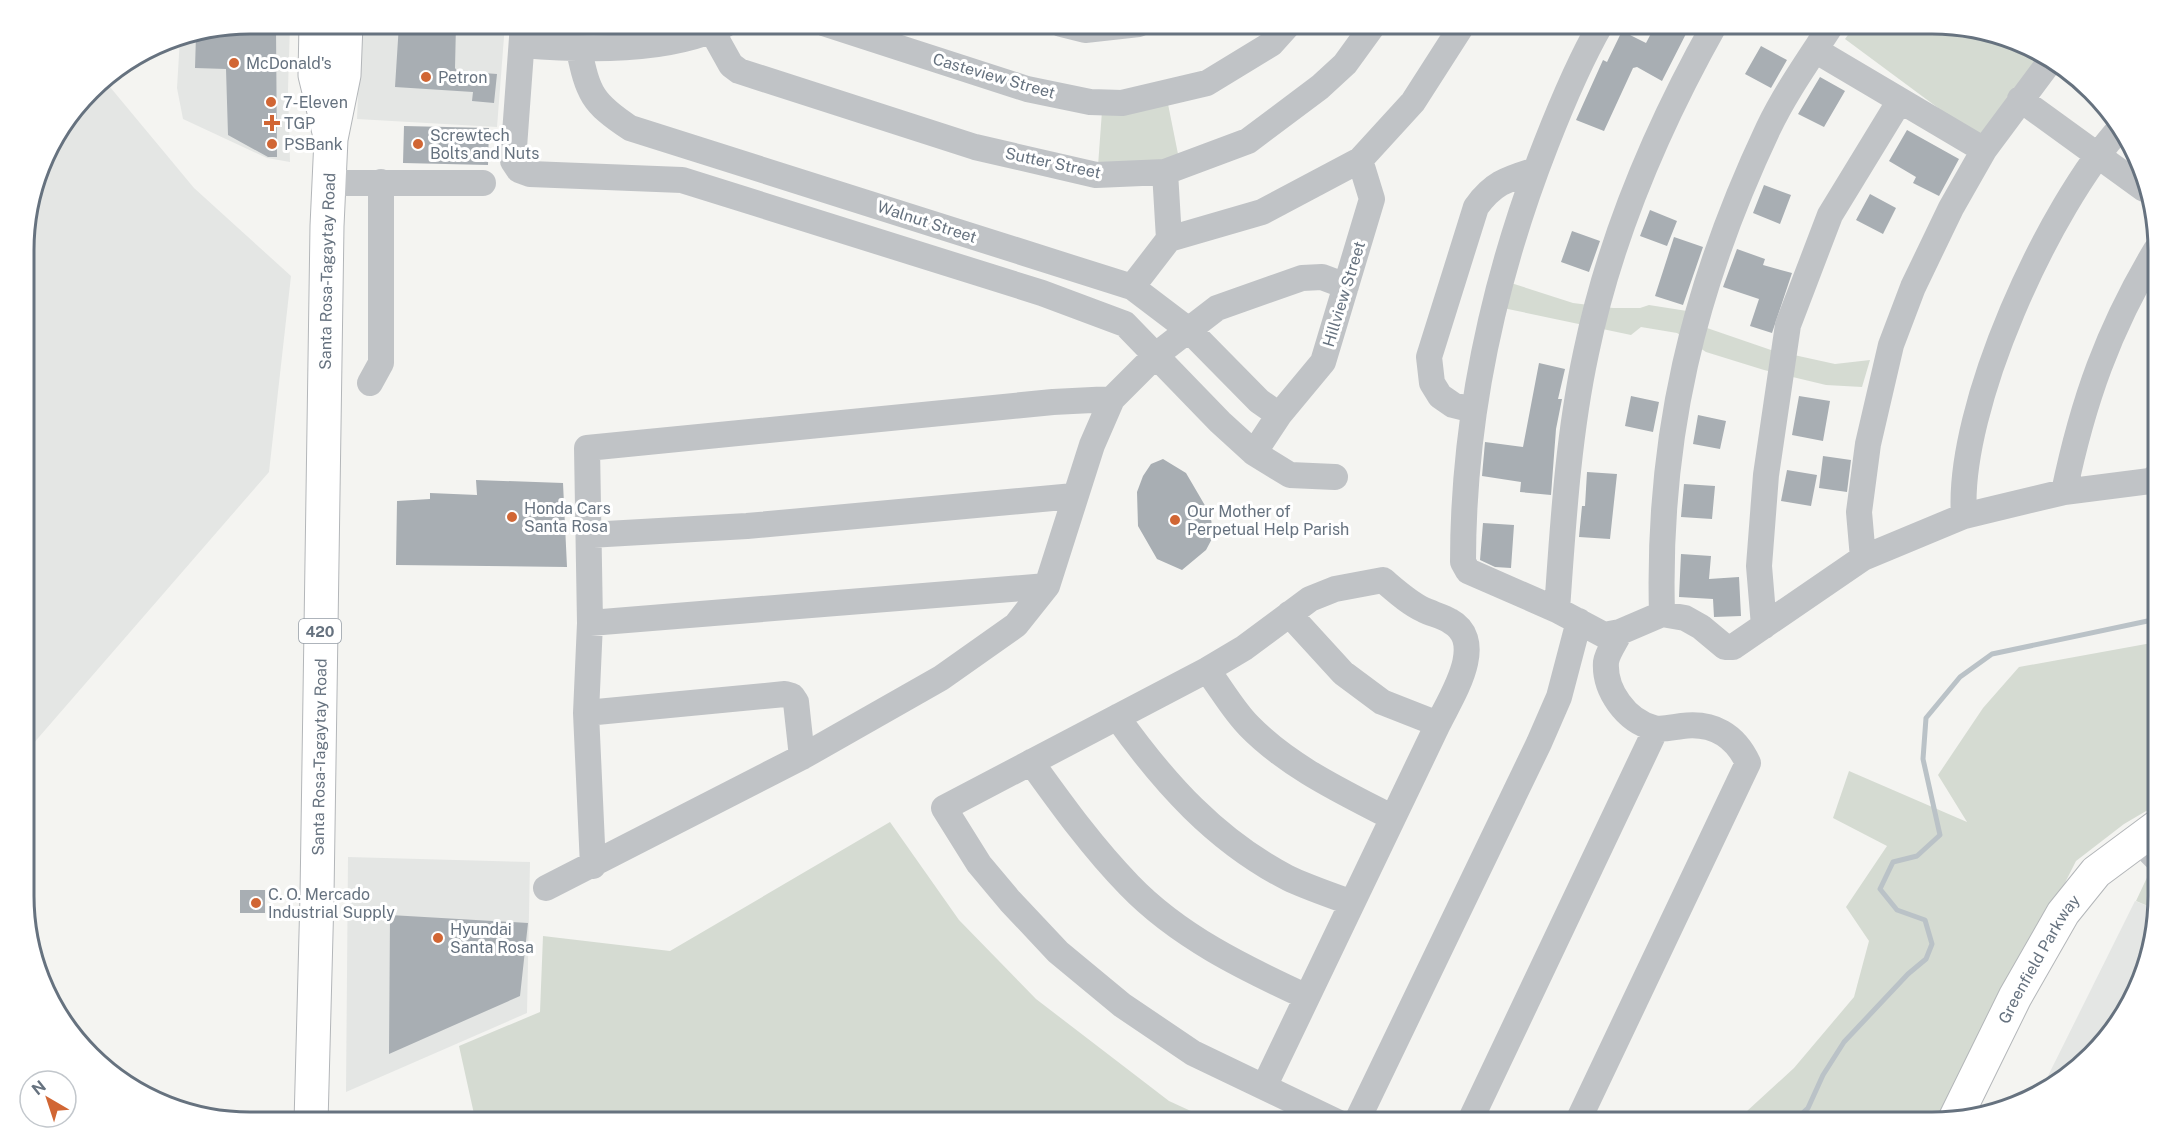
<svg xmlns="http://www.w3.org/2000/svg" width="2182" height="1147" viewBox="0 0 2182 1147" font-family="'Public Sans',sans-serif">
<rect width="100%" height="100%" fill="#f4f4f1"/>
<!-- built -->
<path fill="#e4e6e4" d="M250,24h40l-2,65 2,73 -23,-4 -84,-39 -6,-31 3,-50z
M361,24h144l-8,103 -140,-8z
M100,81l10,6 84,101 97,88 -22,196 -243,280 -1,-517 22,-85z
M348,857l182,5 -3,151 -181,79z
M2135,901l20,8 -20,88 -33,49 -45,39 -18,9z"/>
<!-- green -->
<path fill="#d5dbd2" d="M1856,24h76l100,23 11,7 -63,85 -135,-100z
M1168,104l11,55 -81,7 4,-55z
M1511,283l62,20 40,5h27l9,-3 38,6 20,17 64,22 64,14 35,-4 -8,27 -36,-2 -62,-15 -58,-18 -29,-19 -36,-6 -10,8 -128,-27z
M2157,642l1,162 -34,20 -48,37 -132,262h-210l60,-55 60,-71 15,-56 -23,-34 41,-61 -54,-28 16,-47 118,51 -29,-47 45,-67 36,-41z
M890,822l69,98 77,79 133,102 48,22h-741l-17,-77 81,-34 3,-76 127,15z
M2158,854v43l-3,12 -19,-8z"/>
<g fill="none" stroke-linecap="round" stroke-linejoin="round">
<!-- stream -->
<path stroke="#bac2c7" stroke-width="5" d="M1792,1123l16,-15 15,-33 21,-33 64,-68 18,-15 6,-15 -7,-24 -28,-10 -17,-21 13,-27 24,-6 23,-21 -17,-76 3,-41 34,-41 32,-23 165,-35"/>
</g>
<!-- building -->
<path fill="#a8aeb3" d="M250,24l2,4 24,1 1,128h-9l-40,-22 -2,-66 -31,-1 1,-33z
M399,24h57l-1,44 2,3 40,3 -3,29 -22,-2 1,-9 -78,-5z
M1656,24h35l-29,57 -25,-14 -4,1 -29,63 -28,-11 27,-60 4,2 15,-31 24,12z
M1761,46l26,14 -16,28 -26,-14z
M1820,77l25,14 -21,36 -26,-13z
M404,126l85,2 -1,37 -85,-2z
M1907,130l52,29 -20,37 -26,-13 3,-6 -27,-16z
M1764,185l27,10 -11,29 -27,-11z
M1870,194l26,14 -13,26 -27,-14z
M1650,210l27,11 -10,25 -27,-10z
M1572,231l28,10 -11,31 -28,-10z
M1674,237l29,10 -20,58 -28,-9z
M1737,249l28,10 -2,6 29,8 -20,60 -22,-7 9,-27 -36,-12z
M1539,363l26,6 -7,30h4l-6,30 -5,66 -31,-3 1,-10 -39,-6 3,-34 38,5z
M1631,396l28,6 -6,30 -28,-6z
M1799,396l31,5 -7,40 -31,-6z
M1698,415l28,6 -6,28 -27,-5z
M1823,456l28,4 -4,32 -28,-4z
M1163,459l23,14 24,41 4,21 -8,15 -24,20 -25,-11 -19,-33 -1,-34 6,-16 8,-12z
M1787,470l30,5 -6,31 -30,-5z
M1587,472l30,2 -7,65 -31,-2 3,-31h3z
M476,480l87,3 4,84 -171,-2 1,-64 33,-2v-6l47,2z
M1684,484l31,2 -3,33 -31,-2z
M1483,523l31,2 -3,43 -16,-1 -15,-7z
M1681,554l30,2 -2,23 30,-2 2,39 -27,1 -1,-18 -34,-2z
M240,890h25v23h-25z
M390,915l138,8 -8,73 -131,58z"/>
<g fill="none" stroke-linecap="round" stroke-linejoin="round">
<!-- major casing -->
<g stroke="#b3b6b9" stroke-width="35">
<g id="major">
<path d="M316,24l-1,51 14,57"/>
<path id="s1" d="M1954,1121l61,-124 48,-84 33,-41 62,-46"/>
<path id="s2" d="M311,1123l6,-227 10,-670 4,-87 13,-64 2,-51"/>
</g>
</g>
<!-- minor -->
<path stroke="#c0c3c6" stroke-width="26" d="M523,24l-10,137 6,9 11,4 152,6 360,113 83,31 95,98 34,31 36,22 45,2
M826,24l201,65 63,13 32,1 85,-20 64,-39 18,-20
M1061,24l24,6 54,-6
M1601,24c-22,38 -39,79 -55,120 -52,133 -83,275 -83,418l5,9 89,39 47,25 16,-3 42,-18 23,4 16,9 24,20h8l130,-89 101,-42 100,-24 86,-11 7,-5
M712,31l19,34 8,6 236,76 121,28 69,-3 83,-31 72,-54 25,-23 29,-40
M522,45c62,5 146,8 204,-21
M579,50c9,43 13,53 51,78l502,159 58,44 69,70 20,14
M1815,50l169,100
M2020,99l124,90
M328,183h155
M1169,239l93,-27 98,-52 53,-58 50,-78
M1132,287l37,-48 -4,-67
M370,383l11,-20v-181
M1473,410l-20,-5 -13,-9 -8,-13 -3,-26 47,-150c18,-25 32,-28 60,-37
M1254,453l25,-38 44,-53 49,-163 -12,-39
M2064,492c19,-91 44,-162 92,-242
M1964,516c-8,-108 85,-310 157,-389
M589,535l158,-9 327,-30
M1863,558l-4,-46 9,-68 23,-99 22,-58 38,-79 33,-58 67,-90
M1557,610c6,-86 11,-173 29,-257 24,-116 71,-226 129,-329
M1289,614l54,59 39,29 56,22
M1662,614c-5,-176 31,-326 106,-485 17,-36 42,-71 64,-105
M590,623l457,-37
M1764,626l-5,-60 7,-91 22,-150 42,-110 69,-113
M1207,670c14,18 26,40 42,56 40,41 94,66 144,92
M586,713l199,-19 7,2 4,6 6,55
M1117,717c47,66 99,124 171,161 21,10 43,17 64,25
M1031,762c31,43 61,85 98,123 49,51 115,83 178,112
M2138,840l20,20
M593,866l-7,-153 4,-90 -3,-175 466,-46 59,-3
M546,888l256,-131 139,-79 75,-53 31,-39 45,-141 20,-46 44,-44 61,-47 85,-30 20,-1 24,9
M1264,1087l174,-363c13,-27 50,-82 12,-103 -8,-5 -18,-7 -26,-11 -15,-7 -28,-19 -41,-30l-48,9 -25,10 -66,49 -37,22 -263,138 35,56 31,37 48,51 64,53 71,48 146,70
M1356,1123l183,-380 20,-46 20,-76
M1469,1123l187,-394
M1577,1123l171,-360c-13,-28 -35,-41 -66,-37 -9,1 -20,4 -28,2 -28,-7 -50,-38 -48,-66 1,-9 10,-21 14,-30"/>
<!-- major -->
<use href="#major" stroke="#fff" stroke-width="33"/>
</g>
<!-- markers -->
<g fill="#d16634" stroke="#fff" stroke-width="2">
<circle cx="234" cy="63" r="6"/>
<circle cx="426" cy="77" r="6"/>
<circle cx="271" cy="102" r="6"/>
<path d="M269 114h6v6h6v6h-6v6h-6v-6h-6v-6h6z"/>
<circle cx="272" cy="144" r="6"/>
<circle cx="418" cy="144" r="6"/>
<circle cx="512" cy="517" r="6"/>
<circle cx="1175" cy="520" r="6"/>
<circle cx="256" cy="903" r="6"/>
<circle cx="438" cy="938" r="6"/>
</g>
<g text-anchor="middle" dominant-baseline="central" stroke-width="6" stroke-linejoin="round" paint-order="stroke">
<!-- shield labels -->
<rect fill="#fff" stroke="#949ca5" stroke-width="1.5" x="299" y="619" width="42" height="24" rx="4.5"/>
<g font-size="15" font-weight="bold" fill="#66727f">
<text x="320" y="631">420</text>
</g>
<!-- poi labels -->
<g font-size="16" fill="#66727f" stroke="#fff" text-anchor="start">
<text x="246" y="63">McDonald's</text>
<text x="438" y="77">Petron</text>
<text x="283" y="102">7-Eleven</text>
<text x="284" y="123">TGP</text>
<text x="430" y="135">Screwtech<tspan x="430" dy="18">Bolts and Nuts</tspan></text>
<text x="284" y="144">PSBank</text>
<text x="524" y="508">Honda Cars<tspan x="524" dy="18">Santa Rosa</tspan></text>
<text x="1187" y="511">Our Mother of<tspan x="1187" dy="18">Perpetual Help Parish</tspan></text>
<text x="268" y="894">C. O. Mercado<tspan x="268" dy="18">Industrial Supply</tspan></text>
<text x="450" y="929">Hyundai<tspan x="450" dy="18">Santa Rosa</tspan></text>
</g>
<!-- street labels -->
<g font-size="16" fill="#66727f" stroke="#fff">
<text transform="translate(994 76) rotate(16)">Casteview Street</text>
<text transform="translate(1053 163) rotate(12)">Sutter Street</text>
<text transform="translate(927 222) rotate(18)">Walnut Street</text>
<text stroke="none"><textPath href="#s2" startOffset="852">Santa Rosa-Tagaytay Road</textPath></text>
<text transform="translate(1344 294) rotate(-73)">Hillview Street</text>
<text stroke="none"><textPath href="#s2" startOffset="366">Santa Rosa-Tagaytay Road</textPath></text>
<text stroke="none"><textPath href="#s1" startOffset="183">Greenfield Parkway</textPath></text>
</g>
</g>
<!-- crop -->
<path d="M0 0H2182V1147H0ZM250 34H1932A216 216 0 0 1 2148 250V896A216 216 0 0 1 1932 1112H250A216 216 0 0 1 34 896V250A216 216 0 0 1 250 34Z" fill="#fff" fill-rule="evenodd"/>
<path fill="none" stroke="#66727f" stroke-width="3" d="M250 34H1932A216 216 0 0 1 2148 250V896A216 216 0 0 1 1932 1112H250A216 216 0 0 1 34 896V250A216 216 0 0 1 250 34Z"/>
<!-- north arrow -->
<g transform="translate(48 1099) rotate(321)"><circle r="28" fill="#ffffff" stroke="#c2c7cc" stroke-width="1.5"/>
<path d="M0-4.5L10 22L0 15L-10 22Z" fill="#d16634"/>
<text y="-9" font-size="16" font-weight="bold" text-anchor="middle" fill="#66727f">N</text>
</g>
</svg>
